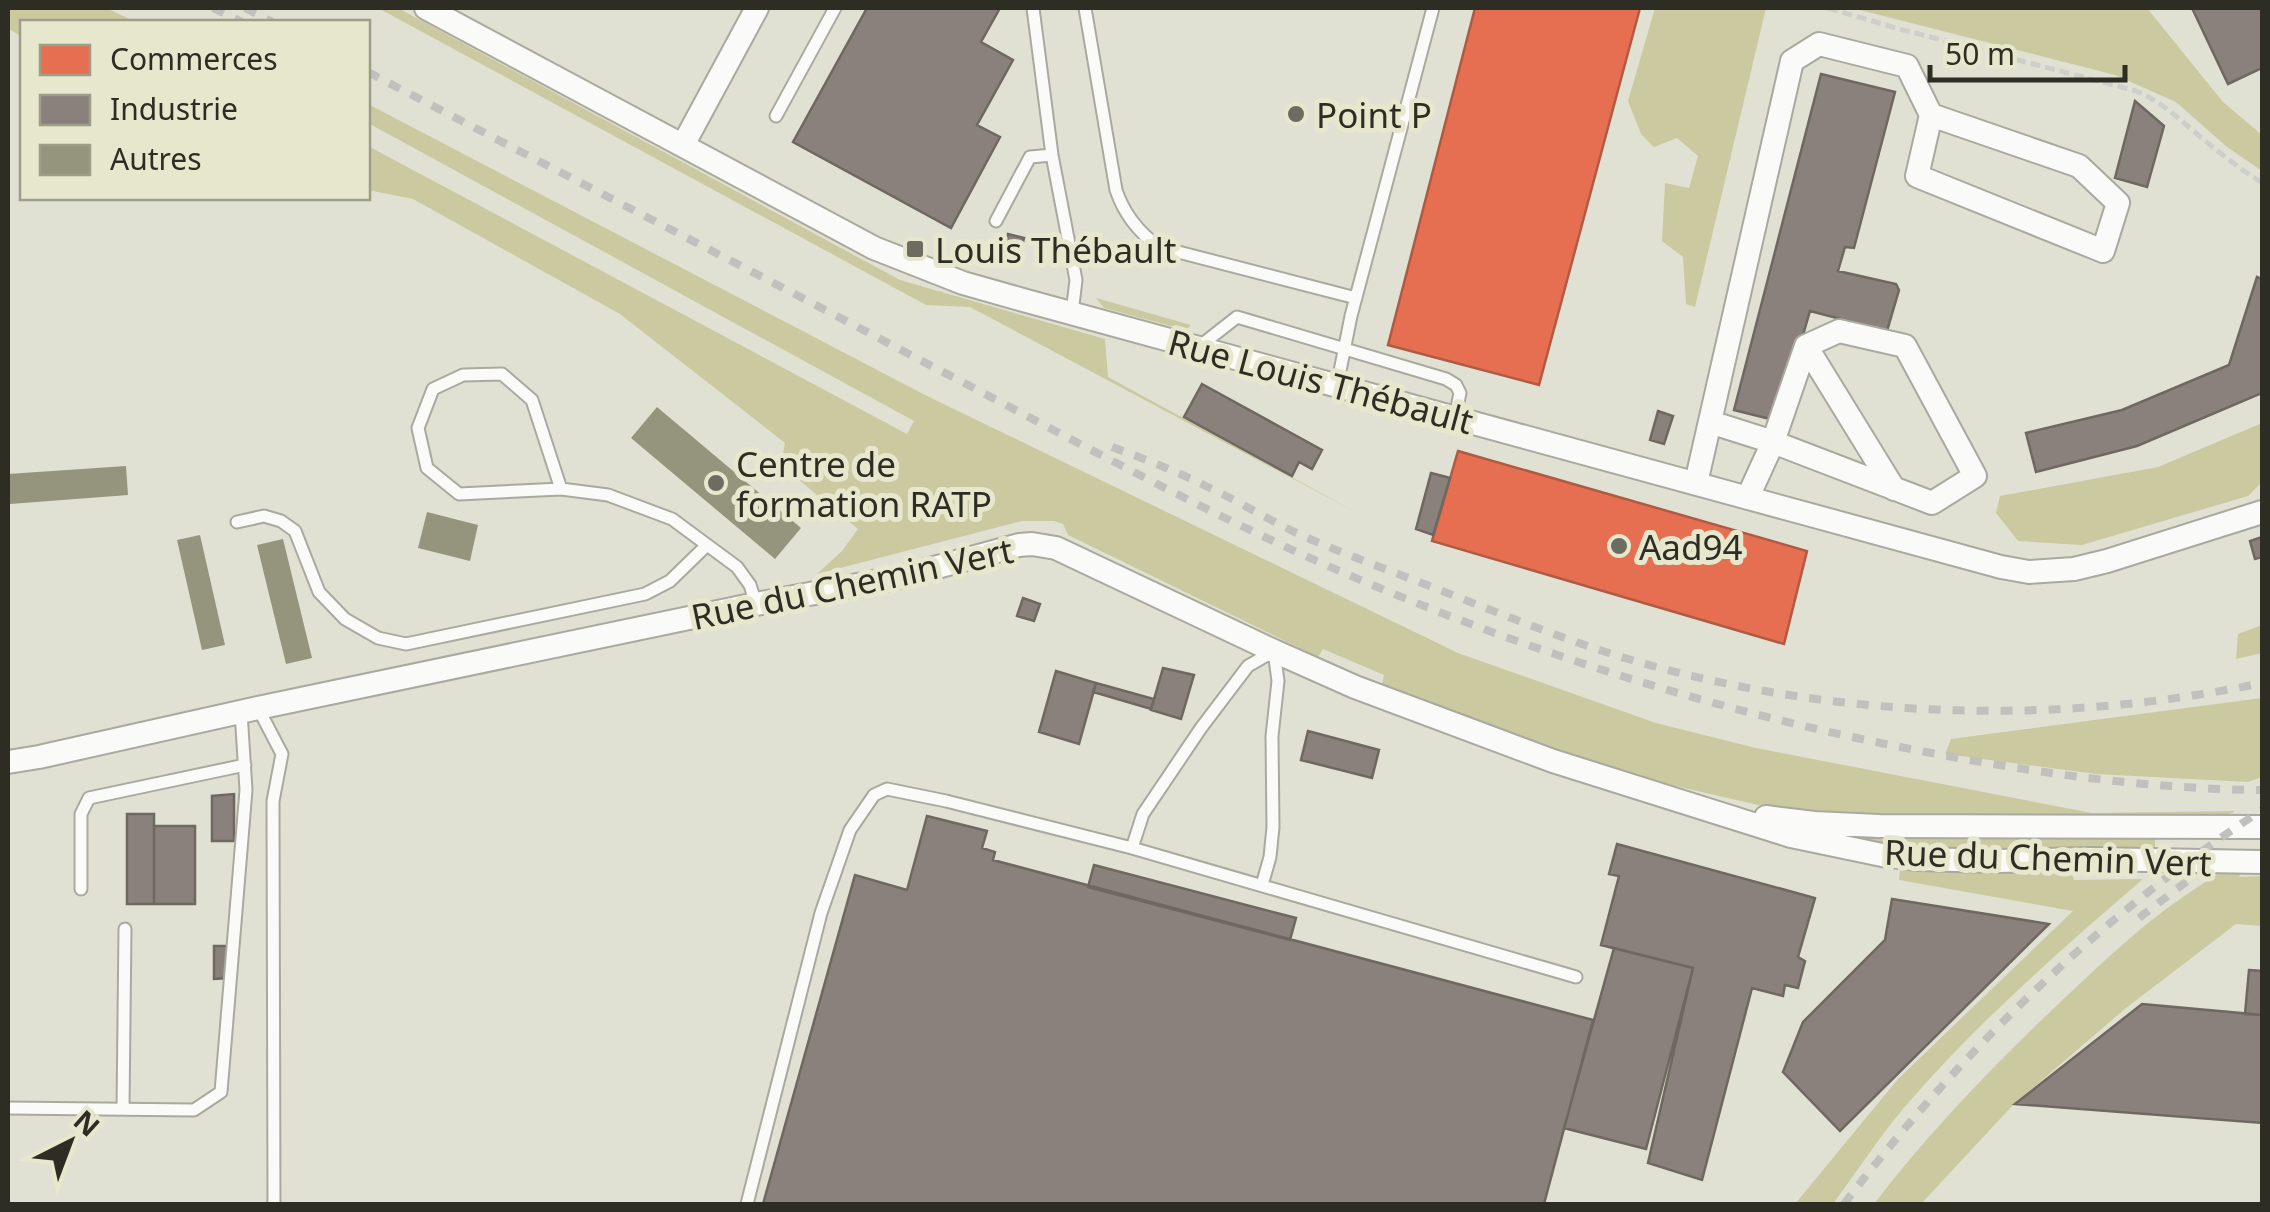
<svg xmlns="http://www.w3.org/2000/svg" width="2270" height="1212" viewBox="0 0 2270 1212" font-family="'Noto Sans',sans-serif">
<rect width="100%" height="100%" fill="#e1e1d3"/>
<!-- green -->
<path fill="#cbc9a0" d="M8,8h98l30,14h-114v15l-13,-8 -1,3z
M378,8h20l502,272 205,59 3,38 253,138 -391,-208 -44,-2z
M1655,8h111l-71,299 -9,-3 -3,-47 -21,-16 3,-58 24,5 9,-32 -21,-18 -23,9 -13,-13 -13,-33z
M1852,8h295l76,94 39,33v36l-35,-24 -51,-45 -61,-27z
M368,104l559,292 531,257 198,70 100,25 336,65 143,-2 -19,12 -406,-6 -165,-38 -132,-45 -131,-50 2,-9 -61,-26 -5,8 -250,-122 -5,-11 -9,-3h-32l-205,53 25,-23 16,-22 -77,-64 4,-22 -165,-129 -207,-115 -45,-9v-44l539,288 7,-13 -546,-298z
M1096,298l95,27 -5,5 -82,-22z
M2262,423v59l-14,14 -166,49 -64,-4 -22,-28 4,-17 158,-29z
M2262,625v28l-26,6 2,-25z
M2262,698v79l-14,5 -152,-8 -151,-20 6,-15z
M1800,828l355,7v15l-249,1z
M2255,848l-16,29 23,-1v50l-26,-2 -110,84 -113,97 -92,99h-47c53,-69 114,-133 177,-193 37,-35 74,-71 115,-102 29,-21 60,-40 89,-61z
M1932,870l140,4 2,6 69,-1c-79,68 -158,137 -227,215 -31,34 -56,73 -83,110h-38l103,-125 175,-168 -174,-31 1,-9z"/>
<!-- shops -->
<path fill="#e76f51" stroke="#af5b43" stroke-width="2.5" d="M1475,8h165l-101,377 -151,-40z
M1458,451l349,100 -23,93 -352,-103z"/>
<!-- industry -->
<path fill="#8a817c" stroke="#6e6861" stroke-width="2.5" d="M867,8h133l-19,34 32,18 -36,65 23,12 -49,91 -158,-86z
M2192,8h70v60l-34,16z
M1821,74l74,18 -41,156 -9,-1 -7,24 58,13 3,6 -12,41 -77,-20 -32,110 -44,-11z
M2135,101l29,25 -17,61 -32,-9z
M1008,234l16,4 -3,12 -16,-4z
M2257,277l5,2v114l-125,53 -101,26 -10,-39 96,-23 107,-45z
M1202,384l120,66 -10,19 -13,-7 -7,14 -108,-59z
M1658,411l15,5 -9,28 -14,-4z
M1431,473l19,5 -17,57 -17,-6z
M2262,537v20l-7,2 -5,-18z
M1023,598l17,6 -6,17 -17,-5z
M1163,668l31,7 -13,44 -30,-9z
M1056,671l40,12 -17,61 -40,-12z
M1096,683l58,16 -3,10 -58,-17z
M1308,731l71,19 -7,28 -71,-18z
M234,794v47h-22v-45z
M127,814h27v90h-27z
M927,816l60,15 -5,17 13,4 -2,8 600,160 -49,184h-781l92,-329 52,15z
M154,826h41v78h-41z
M1617,844l198,54 -17,59 7,4 -7,27 -13,-3 -2,11 -31,-8 -50,192 -54,-17 45,-195 -92,-23 18,-69 -10,-2z
M1094,865l202,53 -6,22 -202,-53z
M1892,899l157,25 -209,207 -57,-59 20,-50 82,-82z
M214,946h15v32l-15,1z
M1614,948l79,20 -47,181 -82,-21z
M2249,970l13,1v44l-17,-1z
M2142,1004l120,11v108l-247,-19z"/>
<!-- building -->
<path fill="#95947d" d="M657,407l144,121 -26,31 -144,-121z
M126,466l2,29 -118,9 -2,-30z
M427,512l51,13 -8,36 -52,-13z
M200,535l25,110 -23,5 -25,-110z
M283,539l29,119 -26,6 -29,-119z"/>
<g fill="none" stroke-linecap="round" stroke-linejoin="round">
<!-- service casing -->
<g stroke="#a9a99f" stroke-width="15">
<path id="service" d="M1033,8l19,147 24,125 -4,33
M1085,8l31,182c8,24 22,42 43,57l197,51
M776,116l59,-108
M996,221l34,-64 22,-2
M1200,346l37,-29 209,62 10,6 4,8 -5,24
M1337,386l14,-70 82,-308
M561,489l-29,-89 -30,-26 -39,1 -30,14 -15,39 9,40 32,26 102,-5 47,6 64,24 65,48 13,18 6,19
M237,522l27,-6 17,5 14,10 24,61 26,27 33,19 28,6 239,-50 25,-13 37,-36
M258,708l24,46 -9,47 1,403
M1132,848l11,-34 58,-86 47,-62 26,-15 4,30 -6,55 1,91 -3,30 -8,28
M81,889v-75l8,-16 156,-33
M8,1108l186,2 27,-18 25,-302 -5,-78
M123,1109l2,-180
M747,1204l74,-291 29,-83 24,-35 13,-6 59,12 186,47 444,129"/>
</g>
<!-- minor casing -->
<g stroke="#a9a99f" stroke-width="26">
<path id="minor" d="M426,8l448,240 89,35 60,17 978,267 28,5 45,-3 33,-8 155,-49
M683,145l74,-137
M1806,346l88,143
M1710,422l63,20 33,-96 33,-15 66,15 70,130 -43,27 -159,-61 -25,55
M1696,483l96,-422 27,-17 88,22 24,49 148,51 39,37 -15,48 -186,-75 14,-61
M8,762l31,-5 219,-49 498,-104 144,-27 119,-32 13,-1 24,4 218,103 81,36 198,74 238,75 91,19 37,4 76,2 95,-2 172,3
M1766,817l48,6 65,3 383,1"/>
</g>
<!-- path -->
<path stroke="#cececa" stroke-width="5" stroke-dasharray="10 5" stroke-linecap="butt" d="M1828,8l68,20 240,63c27,11 45,30 67,48 19,16 39,31 59,44"/>
<!-- service -->
<use href="#service" stroke="#fafaf8" stroke-width="11"/>
<!-- minor -->
<use href="#minor" stroke="#fafaf8" stroke-width="22"/>
<!-- rail -->
<path stroke="#c0c0bd" stroke-width="8" stroke-dasharray="12 12" stroke-linecap="butt" d="M213,8l29,14
M245,8l28,14
M368,72c185,97 371,192 556,290 133,69 266,143 404,204 192,84 391,147 598,186 110,21 224,37 336,38
M1112,447c33,12 66,25 98,41 36,17 70,39 107,54 40,17 80,31 120,47 75,29 149,60 227,80 195,51 402,55 598,14
M2139,918l56,-43
M1844,1204c117,-153 256,-288 418,-394"/>
</g>
<!-- markers -->
<g fill="#6c6c61" stroke="#e7e7cd" stroke-width="4">
<circle cx="1296" cy="114" r="10"/>
<rect x="905" y="239" width="20" height="20" rx="5"/>
<circle cx="716" cy="483" r="10"/>
<circle cx="1619" cy="546" r="10"/>
</g>
<g text-anchor="middle" dominant-baseline="central" stroke-width="10" stroke-linejoin="round" paint-order="stroke">
<!-- poi labels -->
<g font-size="35" fill="#2d2d23" stroke="#e7e7cd" text-anchor="start">
<text x="1316" y="114">Point P</text>
<text x="935" y="249">Louis Thébault</text>
<text x="736" y="463">Centre de<tspan x="736" dy="40">formation RATP</tspan></text>
<text x="1639" y="546">Aad94</text>
</g>
<!-- street labels -->
<g font-size="35" fill="#2d2d23" stroke="#e7e7cd">
<text transform="translate(1321 381) rotate(15)">Rue Louis Thébault</text>
<text transform="translate(852 583) rotate(-12)">Rue du Chemin Vert</text>
<text transform="translate(2048 857) rotate(2)">Rue du Chemin Vert</text>
</g>
</g>
<!-- border -->
<rect width="2270" height="1212" fill="none" stroke="#2d2d23" stroke-width="20"/>
<!-- legend -->
<rect x="20" y="20" width="350" height="180" fill="#e7e7cd" stroke="#9d9d89" stroke-width="2.5"/>
<rect x="40" y="45" width="50" height="30" fill="#e76f51" stroke="#9d9d89" stroke-width="2.5"/>
<text x="110" y="70" font-size="30" fill="#2d2d23">Commerces</text>
<rect x="40" y="95" width="50" height="30" fill="#8a817c" stroke="#9d9d89" stroke-width="2.5"/>
<text x="110" y="120" font-size="30" fill="#2d2d23">Industrie</text>
<rect x="40" y="145" width="50" height="30" fill="#95947d" stroke="#9d9d89" stroke-width="2.5"/>
<text x="110" y="170" font-size="30" fill="#2d2d23">Autres</text>
<!-- north arrow -->
<g transform="translate(70 1142) rotate(42)" stroke="#e7e7cd" stroke-width="8" paint-order="stroke">
<path d="M0-8L18 38L0 25L-18 38Z" fill="#2d2d23"/>
<text y="-15" font-size="28" font-weight="bold" text-anchor="middle" fill="#2d2d23">N</text>
</g>
<!-- scale -->
<path d="M1930 65v15h195v-15" fill="none" stroke="#2d2d23" stroke-width="5"/>
<text x="1945" y="65" font-size="30" fill="#2d2d23" stroke="#e7e7cd" stroke-width="8" paint-order="stroke">50 m</text>
</svg>
